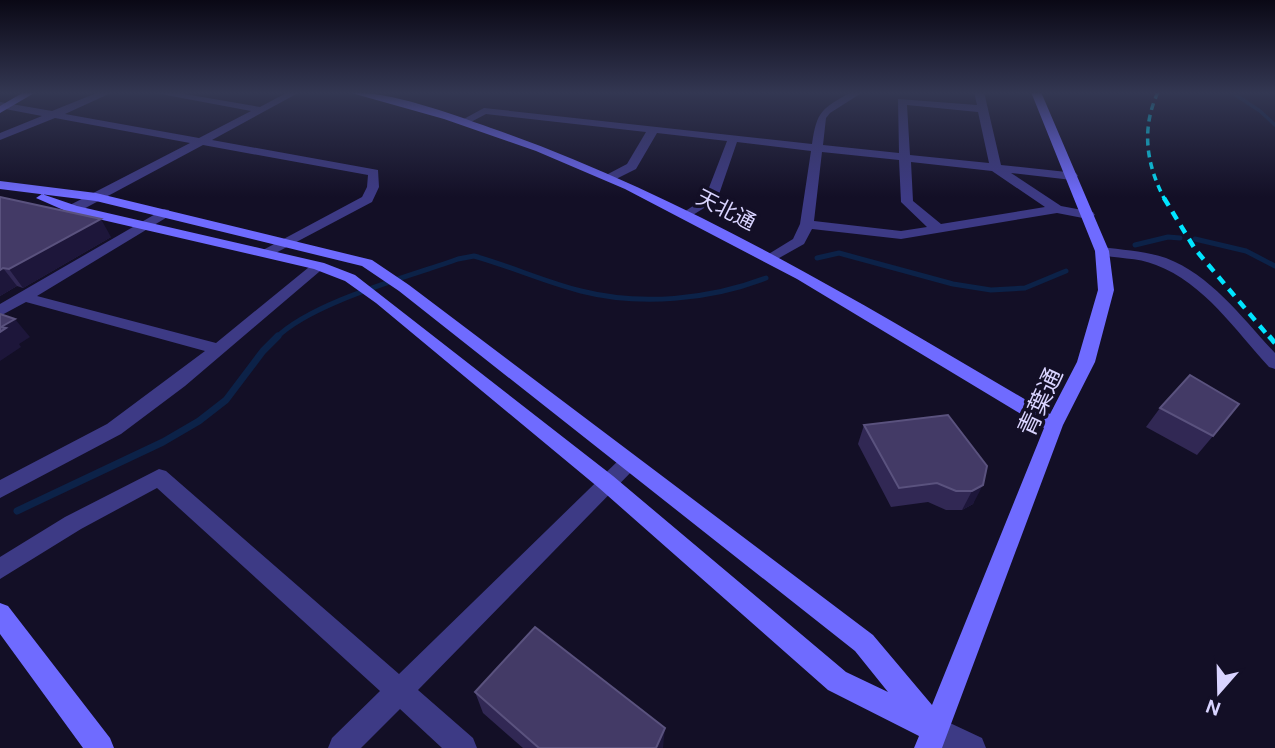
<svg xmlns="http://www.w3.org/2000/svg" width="1275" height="748" viewBox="0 0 1275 748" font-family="'DM Sans','Noto Sans JP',sans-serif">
<rect width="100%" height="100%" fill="#130f26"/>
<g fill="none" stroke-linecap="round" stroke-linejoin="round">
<!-- stream-far2 -->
<path stroke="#0c2248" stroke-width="3.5" d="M1231,92l29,19 15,14"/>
<!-- stream-far1 -->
<path stroke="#0c2248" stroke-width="5" d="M1195,239l51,12 29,15
M1135,245l33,-8 12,1
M817,258l22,-5 114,31 38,6 34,-2 41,-17
M276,338c36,-36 132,-61 182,-79l16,-3c36,10 71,26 107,35 59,15 128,9 185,-13"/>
<!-- stream -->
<path stroke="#0c2248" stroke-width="7" d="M17,511l146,-69 36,-21 27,-21 37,-49 15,-15"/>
<!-- street -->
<path fill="#3d3a85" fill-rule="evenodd" d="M99,92h14l-48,22 134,24 52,-27 -101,-19h23l87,15 28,-15h12l-88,48 166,30 1,17 -7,15 -104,55 -7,-4 2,-3 99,-53 5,-10 1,-12 -165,-30 -125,67h-10v-6l122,-63 -135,-25 -55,22v-7l42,-17 -42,-8v-6l52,9z
M851,92h12l-33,21 -4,5 -3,27 76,8 -1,-54 79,6 -3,-13h10l17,73 75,8 2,3 -6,4 -61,-7 50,33 32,6 2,3 -7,4 -31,-6 -156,26 -89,-10 -8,15 -32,18 -5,-1 -2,-3 2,-3 26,-16 7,-15 11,-73 -74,-9 -20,58 -29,18 -7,-4 24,-16 22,-57 -70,-8 -21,36 -24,12 -6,-4 2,-3 19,-10 19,-32 -160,-18 -17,9 -9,-2 24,-13 328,36c5,-34 10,-35 39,-52zM907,105l71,7 11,51 -79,-8zM822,152l77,8 2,42 26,25 -26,4 -87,-10zM911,162l81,9 53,36 -104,17 -28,-23z
M164,209l5,1v6l-132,80 179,47 98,-80 5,-1 7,4 -141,120 -64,48 -121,64v-18l107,-56 98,-73 -179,-49 -26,14v-12z
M1102,247c21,3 43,4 64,11 45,17 77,61 109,95v16l-6,-2c-33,-36 -65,-84 -113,-102 -19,-8 -40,-6 -59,-11l-2,-3z
M629,454l7,3 3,5 -3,5 -218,223 55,48 4,10h-35l-42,-39 -39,39h-33l4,-10 48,-47 -223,-203 -76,41 -81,50v-22l65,-40 94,-48 7,2 233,203 223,-217z
M935,716l47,22 4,10h-44l-17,-8 -4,-10 4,-10z"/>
<!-- secondary -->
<path fill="#6f6bff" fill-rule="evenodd" d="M24,92h12l-36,21v-7z
M348,92c45,0 101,21 143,36 199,69 378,180 559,286l27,-52 21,-72 -3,-39 -64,-159h10l68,159 5,39 -19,72 -32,63 -121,323h-28l5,-12 -91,-46 -229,-202 -223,-185 -31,-22 -31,-12 -246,-57 -32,-14 6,-4 35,12 247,57 31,12 258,201 233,196 42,20 -33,-41 -456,-360 -37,-25 -266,-65 -96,-12v-8l96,12 276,67 37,25 464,350 59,70 112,-277 -247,-149 -172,-90 -89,-38 -92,-32z
M0,603l8,3 102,132 4,10h-31l-83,-114z"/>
<!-- rail-far2 -->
<path stroke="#00e5ff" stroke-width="3.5" stroke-dasharray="7 5" stroke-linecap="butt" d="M1158,92c-17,37 -12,72 7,108"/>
<!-- rail-far1 -->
<path stroke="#00e5ff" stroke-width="4.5" stroke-dasharray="9 7" stroke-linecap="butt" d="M1164,198l31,51 75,89"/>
<!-- rail -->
<path stroke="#00e5ff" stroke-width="5" stroke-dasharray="11 10" stroke-linecap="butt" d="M1269,336l6,7"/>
</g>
<!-- wall -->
<path fill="#312854" d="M0,197l111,40 -88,51 -6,-2 -17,10z
M1160,408l53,28 -16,19 -51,-28z
M864,425l123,41 -14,38 -11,6h-16l-18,-8 -37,5 -33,-63z
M475,692l188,56h-140l-40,-35z"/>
<!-- shaded-wall -->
<path fill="#1d163a" d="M101,219l10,18 -88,51 -14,-19z
M3,268l14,18 -17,10v-26z
M15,319l15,18 -11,7 2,3 -21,14v-29l1,-5z
M983,485l-10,19 -11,6 10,-19z
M665,728l-2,20h-7z"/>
<!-- building -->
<path fill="#433a66" stroke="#5a527e" stroke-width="2" d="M0,197l101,22 -92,50 -6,-1 -3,2z
M0,314l15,5 -14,8 5,1 -6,4z
M1190,375l49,29 -26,32 -53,-28z
M948,415l39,51 -4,19 -11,6h-16l-19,-8 -38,5 -35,-63z
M535,627l130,101 -9,20h-117l-64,-56z"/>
<!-- sky -->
<linearGradient id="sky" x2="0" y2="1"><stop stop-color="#0a0815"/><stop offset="0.47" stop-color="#333752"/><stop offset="1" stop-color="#333752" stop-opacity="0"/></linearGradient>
<rect width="1275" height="197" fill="url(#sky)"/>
<g text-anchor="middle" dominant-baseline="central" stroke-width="7" stroke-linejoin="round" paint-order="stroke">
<!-- far-street labels -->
<g font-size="21" fill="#d9d4ff" stroke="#130f26">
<text transform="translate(726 210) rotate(27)">天北通</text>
</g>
<!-- street labels -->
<g font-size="24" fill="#d9d4ff" stroke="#130f26">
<text transform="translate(1040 402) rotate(-65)">青葉通</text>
</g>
</g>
<!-- north arrow -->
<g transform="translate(1219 692) rotate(200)" stroke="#130f26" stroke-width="5" paint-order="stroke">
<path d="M0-5L12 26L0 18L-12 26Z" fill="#d9d4ff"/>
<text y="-10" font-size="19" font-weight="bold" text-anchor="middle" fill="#d9d4ff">N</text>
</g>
</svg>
